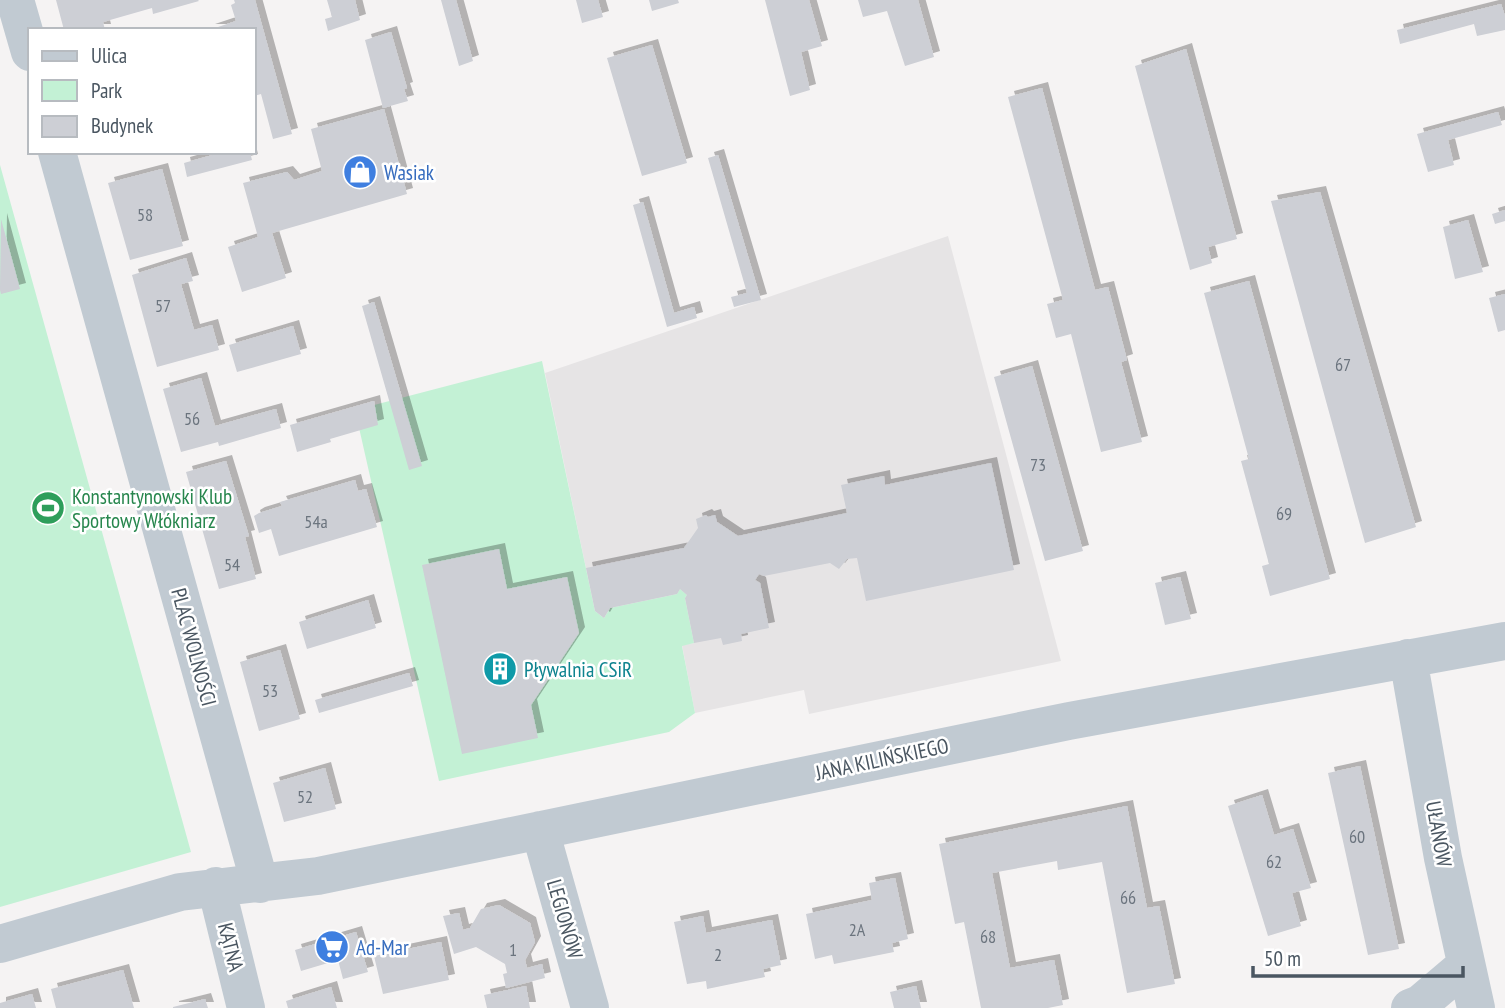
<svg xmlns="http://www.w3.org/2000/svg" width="1505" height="1008" viewBox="0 0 1505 1008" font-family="'PT Sans Narrow',sans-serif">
<defs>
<filter id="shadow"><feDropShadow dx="6" dy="-6" stdDeviation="0" flood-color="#0004"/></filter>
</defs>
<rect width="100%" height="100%" fill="#f5f3f3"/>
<!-- education -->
<path fill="#e6e4e5" d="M948,236l113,425 -252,53 -5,-24 -109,23 -13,-68 12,-2 -9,-45 2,-2 -10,-2 -67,14 -6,10 -9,-7 -50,-238z"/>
<!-- green -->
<path fill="#c3f1d5" d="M0,165l191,687 -191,55z
M542,361l53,250 9,7 6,-10 67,-14 3,-5 7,6 -2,3 9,45 -12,3 13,67 -26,19 -230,49 -84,-371z"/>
<!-- building -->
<path fill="#cdcfd5" filter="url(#shadow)" d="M56,0h142l1,1 -46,13 -1,-6 -49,14 2,8h-41z
M234,0h21l37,134 -19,5 -12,-45 -7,2v-66h-45l27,-9 -5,-16 4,-2z
M327,0h28l5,20 -32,11 -3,-12 7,-2z
M441,0h15l17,61 -14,5z
M576,0h22l5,17 -21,6z
M649,0h29l1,3 -27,8z
M765,0h44l13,46 -21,6 9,38 -20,6z
M858,0h60l16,57 -29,9 -18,-55 -24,6z
M1501,4l4,12v14l-28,6 -3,-12 -74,20 -3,-14z
M391,32l16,56 -3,1 4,12 -25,7 -18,-68z
M652,45l35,118 -45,13 -35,-118z
M1186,49l51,190 -29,8 4,16 -22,7 -55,-204z
M1042,88l53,202 13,-3 19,73 -6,2 21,80 -41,10 -30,-118 -15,4 -9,-34 16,-4 -55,-203z
M384,109l23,85 -135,39 14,45 -44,14 -14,-45 30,-10 -15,-54 44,-11 7,8 28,-9 -11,-42z
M1498,112l4,13 -54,15 6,25 -26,7 -11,-38z
M223,152h27l2,8 -65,17 -3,-14z
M718,155l43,145 -27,7 -3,-10 16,-4 -39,-135z
M162,169l21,77 -53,14 -22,-77z
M1320,192l96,335 -51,16 -94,-342z
M643,202l31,111 20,-6 3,11 -30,9 -34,-122z
M1505,210v11l-10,3 -3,-10z
M1,219l19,70 -19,5 -1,-4z
M1468,220l15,52 -28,7 -12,-52z
M186,258l7,23 -12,3 13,46 18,-5 7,25 -62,17 -25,-92z
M1249,281l81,298 -60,17 -8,-30 7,-2 -28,-103 8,-2 -45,-166z
M1505,294v36l-7,2 -9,-34z
M374,302l48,164 -13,4 -47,-164z
M293,326l8,28 -64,18 -8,-27z
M1032,366l51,185 -38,10 -51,-184z
M201,378l14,48 61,-17 5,19 -62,18 -1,-4 -37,10 -18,-63z
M374,401l4,24 -48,14 1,3 -34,10 -7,-27z
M226,461l23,75 -4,1 11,42 -37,10 -33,-117z
M991,463l23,107 -148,31 -9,-43 -10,1 -8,10 -9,-6 -66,13 -5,-2 -4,6 5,3 9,45 -28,6 1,7 -19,4 -2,-7 -27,5 -9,-45 2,-3 -7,-6 -3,5 -67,14 -6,10 -9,-7 -9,-43 98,-20 14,-20 -2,-9 10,-4 2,2 7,-2 2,7 21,14 109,-23 -6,-28 43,-9 1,9z
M355,480l3,11 8,-2 11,38 -98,29 -8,-27 -12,4 -5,-17 5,-3 23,-7 -2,-4z
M499,549l8,40 60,-12 12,56 -48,72 7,33 -76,16 -40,-189z
M1180,577l11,42 -26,6 -10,-42z
M368,600l8,28 -69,21 -8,-27z
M280,650l20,69 -41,12 -19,-69z
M409,673l4,13 -94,27 -4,-13z
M1360,766l39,183 -31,6 -40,-182z
M325,768l11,41 -52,13 -11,-39z
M1262,795l12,40 19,-6 18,59 -19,5 9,33 -33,10 -40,-130z
M1127,806l20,102 12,-2 16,78 -48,9 -25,-131 -44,8 -1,-9 -65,12 18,95 44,-8 9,45 -15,3h-67l-17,-86 -9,2 -16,-80z
M895,878l13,61 -16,4 2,9 -60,12 -2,-9 -17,4 -9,-45 66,-14 -3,-17z
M499,905l31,18 5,19 -10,18 2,8 15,-4 3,14 -39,10 -3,-14 4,-1 -2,-9 -29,-17 -22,7 -11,-38 16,-3 4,17 7,-2 11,-19z
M703,916l3,17 66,-13 9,45 -18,4 2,8 -58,12 -1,-8 -19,3 -13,-62z
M356,932l12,40 -25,7 -5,-19 -37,11 -6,-21z
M441,942l8,38 -66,14 -9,-38z
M123,970l11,38h-78l-5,-19z
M526,986l4,22h-43l-3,-13z
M916,986l5,22h-27l-4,-16z
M331,987l6,21h-49l-2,-7z
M32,994l4,14h-36v-5z
M205,999l3,9h-35v-1z"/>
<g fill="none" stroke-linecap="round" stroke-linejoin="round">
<!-- minor -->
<path stroke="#c1cad2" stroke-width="38" d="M15,0l15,52
M57,152l203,732
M1408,658l35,200 33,150
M540,830l50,178
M216,886l30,122
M0,944l180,-52 138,-16 751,-155 436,-80
M1410,1008l10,-4 46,-39"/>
</g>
<!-- icons -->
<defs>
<g id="shop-disc" transform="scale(1.75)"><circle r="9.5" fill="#3f7fe0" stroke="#fff"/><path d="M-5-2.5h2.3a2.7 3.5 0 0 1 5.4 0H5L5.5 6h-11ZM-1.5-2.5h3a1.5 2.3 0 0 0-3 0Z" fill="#fff"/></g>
<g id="stadium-disc" transform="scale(1.75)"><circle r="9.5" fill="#2e9e5b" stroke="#fff"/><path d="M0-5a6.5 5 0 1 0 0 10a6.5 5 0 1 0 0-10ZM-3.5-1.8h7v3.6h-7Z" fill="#fff"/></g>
<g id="building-disc" transform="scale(1.75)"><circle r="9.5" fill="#0f9aa8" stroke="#fff"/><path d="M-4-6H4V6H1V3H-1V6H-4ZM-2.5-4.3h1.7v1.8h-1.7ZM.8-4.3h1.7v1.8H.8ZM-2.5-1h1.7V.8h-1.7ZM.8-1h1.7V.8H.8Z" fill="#fff"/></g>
<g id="supermarket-disc" transform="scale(1.75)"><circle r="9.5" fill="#3f7fe0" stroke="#fff"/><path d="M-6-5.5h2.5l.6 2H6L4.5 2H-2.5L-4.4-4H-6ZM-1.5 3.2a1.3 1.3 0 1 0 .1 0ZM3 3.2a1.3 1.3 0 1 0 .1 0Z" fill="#fff"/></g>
</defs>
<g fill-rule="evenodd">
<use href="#shop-disc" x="360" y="172"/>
<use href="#stadium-disc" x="48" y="508"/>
<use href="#building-disc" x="500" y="669"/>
<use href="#supermarket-disc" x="332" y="947"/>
</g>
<g text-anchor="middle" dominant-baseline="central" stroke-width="5" stroke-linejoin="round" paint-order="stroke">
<!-- number labels -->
<g font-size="18" fill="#6b747e">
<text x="145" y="214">58</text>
<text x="163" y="305">57</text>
<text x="1343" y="364">67</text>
<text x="192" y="418">56</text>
<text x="1038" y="464">73</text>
<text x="1284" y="513">69</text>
<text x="316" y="521">54a</text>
<text x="232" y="564">54</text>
<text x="270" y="690">53</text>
<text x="305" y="796">52</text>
<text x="1357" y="836">60</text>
<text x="1274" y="861">62</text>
<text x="1128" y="897">66</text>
<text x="857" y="929">2A</text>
<text x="988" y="936">68</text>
<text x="513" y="949">1</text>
<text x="718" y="954">2</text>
</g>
<!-- shop labels -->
<g font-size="21" fill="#366cbe" stroke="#fff" text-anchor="start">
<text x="384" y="172">Wasiak</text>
<text x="356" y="947">Ad-Mar</text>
</g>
<!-- leisure labels -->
<g font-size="21" fill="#27864d" stroke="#fff" text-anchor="start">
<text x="72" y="496">Konstantynowski Klub<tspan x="72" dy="24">Sportowy Włókniarz</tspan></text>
</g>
<!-- street labels -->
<g font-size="21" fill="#4a5661" stroke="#fff">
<text transform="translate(194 647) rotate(75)">PLAC WOLNOŚCI</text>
<text transform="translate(882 759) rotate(-12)">JANA KILIŃSKIEGO</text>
<text transform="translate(1439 834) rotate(80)">UŁANÓW</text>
<text transform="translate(565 919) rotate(74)">LEGIONÓW</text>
<text transform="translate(231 947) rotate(76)">KĄTNA</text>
</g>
<!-- culture labels -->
<g font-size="21" fill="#0d838f" stroke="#fff" text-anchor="start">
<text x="524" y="669">Pływalnia CSiR</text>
</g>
</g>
<!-- legend -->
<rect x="28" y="28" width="228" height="126" fill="#ffffff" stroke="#b7bbc0" stroke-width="2"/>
<rect x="42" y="51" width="35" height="10" fill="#c1cad2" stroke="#b7bbc0" stroke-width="2"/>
<text x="91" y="63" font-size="21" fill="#4a5661">Ulica</text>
<rect x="42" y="80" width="35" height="21" fill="#c3f1d5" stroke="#b7bbc0" stroke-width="2"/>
<text x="91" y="98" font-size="21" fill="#4a5661">Park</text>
<rect x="42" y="116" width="35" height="21" fill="#cdcfd5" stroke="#b7bbc0" stroke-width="2"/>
<text x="91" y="133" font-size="21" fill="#4a5661">Budynek</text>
<!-- scale -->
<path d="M1253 966v10h210v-10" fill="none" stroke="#4a5661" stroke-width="3.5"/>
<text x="1264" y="966" font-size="21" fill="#4a5661" stroke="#ffffff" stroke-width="5" paint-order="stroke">50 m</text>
</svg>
